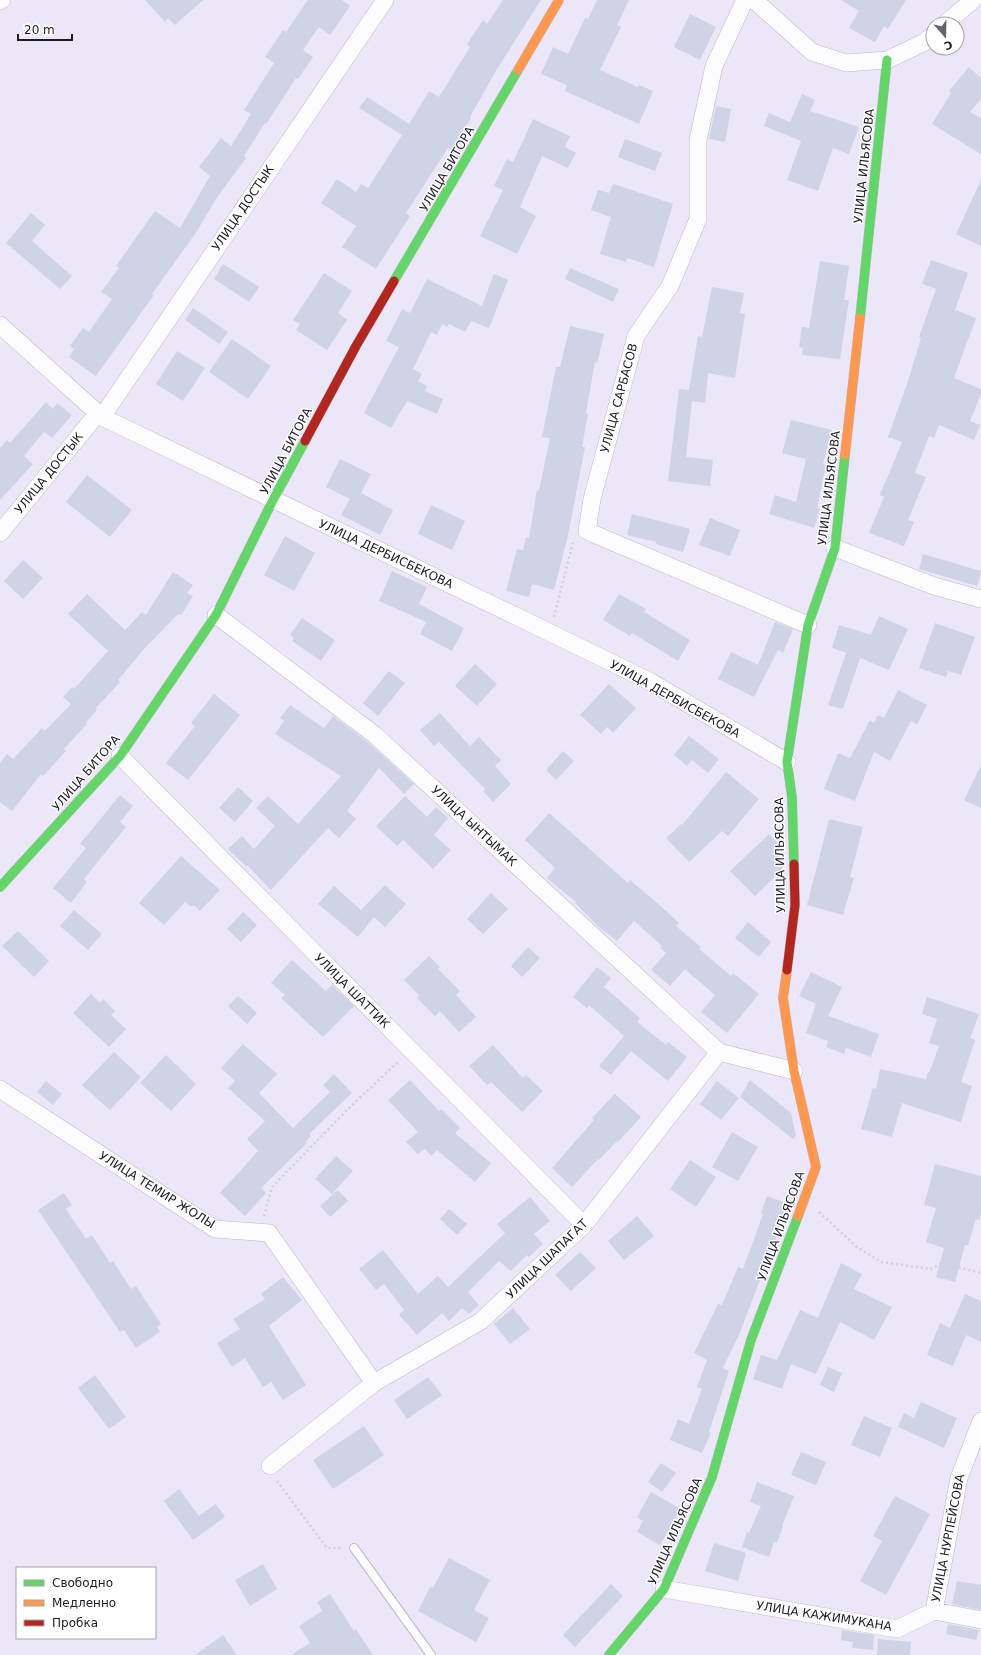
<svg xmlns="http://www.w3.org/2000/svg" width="981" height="1655" viewBox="0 0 981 1655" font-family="'DejaVu Sans',sans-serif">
<rect width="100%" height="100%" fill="#ebe7f8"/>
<!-- building -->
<path fill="#d0d2e6" d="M145,0h58l-28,25 -7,-7 -3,4z
M308,0h34l8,6 -20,29 -11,-8 -16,23 10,7 -15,22 -2,-1 -30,46 -1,-1 -21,33 2,2 -28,38 -23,38 -43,60 2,1 -58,81 -27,-19 5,-8 -4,-3 13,-18 6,4 23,-33 -11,-7 18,-24 -3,-2 39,-55 25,17 30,-52 -11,-9 22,-29 10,8 20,-32 -7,-4 30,-47 -9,-6 18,-27 3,2z
M503,0h38l-44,69 -27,48 1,1 -20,32 -3,-2 -42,65 4,3 -34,53 -34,-22 14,-21 -35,-23 16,-24 19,13 5,-8 7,4 34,-53 -43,-27 8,-11 42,27 20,-33 10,6 31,-50 -3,-3 16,-24 4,4z
M597,0h32l-12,25 4,2 -21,43 38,17 1,-2 14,6 -14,33 -74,-33 2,-6 -26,-11 12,-27 15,7 17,-36 3,1z
M841,0h65l-18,29 -4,-3 -9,16 -26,-14 10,-17z
M690,14l26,13 -16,33 -26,-13z
M969,67l12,11v21l-11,13 11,6v36l-49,-30 19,-31 -2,-2z
M802,94l13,6 -5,11 49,16 -10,27 -16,-6 -15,43 -31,-11 14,-39 -37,-15 5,-13 21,9z
M716,106l15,3 -6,33 -16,-3z
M533,119l37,17 -5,11 11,6 -8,15 -26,-12 -22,51 16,9 -19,38 -37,-18 23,-46 -9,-4 13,-27 6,3z
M625,139l37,14 -7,18 -37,-14z
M981,180v66l-25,-12z
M613,184l60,20 -19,63 -27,-9 -1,4 -26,-8 11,-37 -20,-7 7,-20 11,3z
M31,213l14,12 -13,16 40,35 -12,13 -54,-46z
M931,260l37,13 -13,37 21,8 -22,60 27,11v5l-11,27 10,4 -6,15 -35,-15 -5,13 -5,-2 -14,37 11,4 -18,43 6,2 -10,24 -35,-13 15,-36 -4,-2 22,-53 -14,-5 20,-56 13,-43 -2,-1 17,-48 -14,-5z
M820,261l29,5 -5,34h5l-9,59 -38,-4 1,-7 -4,-1 3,-20 7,1z
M223,264l36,23 -10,15 -35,-23z
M570,268l49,21 -6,13 -48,-23z
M324,273l28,18 -14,22 9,7 -20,30 -31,-20 4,-6 -7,-4z
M494,274l14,6 -19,48 -18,-7 -6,11 -16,-8 -2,3 -5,-3 -5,11 -6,-3 -18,37 9,5 -4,7 9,5 -2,5 18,8 -6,15 -30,-13 -16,27 -27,-15 35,-66 -13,-6 16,-32 8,4 17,-34 55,27z
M712,287l32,6 -4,20 5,1 -10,64 -27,-5 -3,30 -13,-2 -6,56 27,3 -3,26 -42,-5 11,-92 10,1 9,-54 4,1z
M193,308l35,24 -9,12 -34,-24z
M570,326l34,8 -7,29 -2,-1 -9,51 2,1 -6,33h3l-17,88 -14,55 -22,-6 -3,13 -23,-6 11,-42 6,1 3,-13 3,1 8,-48 2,1 11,-53 -8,-1 14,-70h4z
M232,339l39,27 -23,33 -39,-27z
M177,351l28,17 -22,33 -27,-17z
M46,402l7,7 4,-6 15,12 -20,23 -8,-6 -20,24 9,8 -33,36v-52l7,-8 3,3z
M791,420l41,10 -9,34 3,1 -9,43 3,1 -6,19 -45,-14 6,-19 21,7 10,-43 -24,-6z
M340,459l31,15 -10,19 32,17 -13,25 -39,-20 9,-16 -24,-12z
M87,475l45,35 -22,27 -44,-35z
M431,505l34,16 -13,29 -34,-16z
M632,514l58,15 -7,23 -27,-8v-2l-29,-7z
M710,518l30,12 -10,26 -31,-11z
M285,536l30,17 -21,38 -30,-16z
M923,554l58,17 -4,15 -58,-17z
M23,560l20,18 -20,21 -19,-18z
M392,571l35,16 -8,17 45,24 -12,23 -32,-17 6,-12 -47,-21z
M173,572l20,13 -6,8 6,3 -12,19 -3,-1 -34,35 -26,31 2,2 -24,26 1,2 -11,12 1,2 -23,25 2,2 -23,25 -2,-2 -29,37 -12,-9v-39l7,-9 6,5 29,-31 3,3 26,-27 -8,-7 9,-10 2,2 34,-38 -40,-37 19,-20 38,36 17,-18 4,3z
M619,594l27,15 -2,3 46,28 -12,21 -46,-28 -2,3 -27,-16z
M879,616l29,13 -19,41 -29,-12 -17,51 -15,-4 18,-52 -14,-5 7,-23 32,10z
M302,618l33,22 -14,21 -29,-20 2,-3 -4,-3z
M775,622l18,7 -10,24 -5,-3 -24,47 -36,-18 13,-27 27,13z
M935,623l40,14 -14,38 -13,-4 -2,6 -27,-9z
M475,664l22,20 -20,22 -22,-20z
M389,671l16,12 -27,33 -15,-13z
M609,684l27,24 -23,25 -6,-6 -6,7 -21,-19z
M898,690l29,15 -10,20 -6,-4 -21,40 -16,-9 -19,49 -31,-12 14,-36 12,5 20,-38 4,3 4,-8 6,3z
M214,694l26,21 -52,65 -22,-17 29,-37 -4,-3z
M290,705l34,23 9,-12 36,27 45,41 -10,10 -25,-26 -32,43 9,8 -17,19 -11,-10 -57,62 -24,-25 -1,1 -18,-17 14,-13 12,13 21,-23 -19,-18 12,-12 30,28 43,-48 -66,-42 9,-13 -4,-3z
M440,713l30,33 9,-9 22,23 -6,6 16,18 -18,18 -10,-11 2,-2 -46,-47 -5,4 -14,-16z
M689,736l30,23 -11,14 -16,-13 -5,6 -13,-11z
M563,751l11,10 -18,19 -10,-10z
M981,765v43l-17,-8z
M726,772l33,27 -31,37 -6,-5 -33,31 -23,-24 15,-14 1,1z
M238,787l15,14 -18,21 -16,-14z
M120,795l13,11 -13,16 6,5 -42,52 3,3 -16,21 -18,-15 33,-40 -6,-4z
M405,796l22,21 9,-10 12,11 -14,17 17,15 -18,19 -30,-29 -6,6 -21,-20z
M549,813l79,70 2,-3 25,21 24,22 -3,3 25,21 -2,2 32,27 2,-3 26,21 -32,39 -26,-21 14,-17 -30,-26 -15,17 -19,-16 15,-17 -6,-5 2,-2 -28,-25 -17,20 -19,-15 -23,-23 1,-1 -29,-24 8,-10 -30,-28z
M829,819l34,8 -13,50 4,1 -11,37 -36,-10z
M769,834l12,12v8l-2,2 2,2 1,12 -27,26 -25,-25z
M181,856l39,34 -20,21 -6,-6 -2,2 -7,-5 -21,23 -25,-22z
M385,885l21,19 -21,23 -11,-10 -16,20 -40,-33 16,-18 27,24z
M491,893l17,16 -25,25 -16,-15z
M74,910l28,24 -14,16 -28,-24z
M243,912l14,13 -16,17 -14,-13z
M748,922l23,20 -12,15 -24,-19z
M18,931l31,30 -15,16 -32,-31z
M528,947l12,11 -18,19 -11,-11z
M429,956l11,11 -2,2 22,22 -4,4 20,22 -17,15 -19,-21 -5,5 -18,-18 2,-3 -15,-15z
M292,960l34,31 6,-6 22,21 -31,31 -42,-39 4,-3 -14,-12z
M597,967l14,11 -7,9 36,31 -3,4 29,23 2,-3 19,15 -19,24 -37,-30 -20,24 -12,-9 25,-30 -35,-31 -2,3 -14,-11z
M811,972l31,15 -14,29 51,18 -8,23 -25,-9 -2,6 -18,-7 2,-6 -22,-8 10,-29 -17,-8z
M91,994l9,9 3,-4 12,12 -4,4 15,14 -17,18 -36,-34z
M238,996l19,17 -10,11 -19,-18z
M927,997l52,17 -9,24 5,2 -14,42 11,4 -11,36 -59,-19 -10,34 -31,-8 12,-41 3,1 4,-20 46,10 2,-7 1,1 10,-27 -10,-3 8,-24 -15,-5z
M243,1044l34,30 -18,19 34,35 37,-36 -7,-7 11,-11 18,19 -43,41 2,2 -5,5 1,2 -46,45 5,5 -21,23 -25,-23 38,-42 -11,-12 18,-18 -37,-33 7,-7 -14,-13z
M493,1045l30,33 3,-3 17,16 -21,21 -31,-30 -4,3 -18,-19z
M114,1052l27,25 -31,33 -28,-25z
M166,1055l30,29 -25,27 -31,-28z
M410,1080l29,31 2,-2 19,19 -5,5 36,30 -16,19 -38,-32 -6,6 -6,-7 -7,5 -12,-12 12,-10 -30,-32z
M750,1080l41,33 5,22 -3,4 -53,-42z
M46,1081l16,13 -9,11 -16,-13z
M717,1081l22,17 -18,22 -21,-16z
M615,1094l26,23 -23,25 -1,-1 -18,19 -1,-1 -26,28 -20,-19 42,-48 -2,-2z
M732,1132l26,15 -20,34 -26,-14z
M336,1156l17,15 -21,23 -17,-15z
M690,1160l26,17 -20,30 -26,-18z
M935,1164l46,12v36l-2,8 -3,-1 -8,26h-3l-10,37 -19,-5 8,-29 -18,-6 10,-34 -12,-3z
M338,1190l10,11 -18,16 -10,-11z
M64,1193l8,12 -6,4 20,30 6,-4 18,28 3,-2 18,28 5,-3 25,38 -4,3 3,5 -24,16 -12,-18 -4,2 -82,-122z
M767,1196l22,8 -50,131 -16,33 6,3 -20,61 2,1 -9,20 -32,-13 8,-21 11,5 13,-35 -5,-2 10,-27 -13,-7 24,-49 4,1 16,-38 5,2 20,-55 -2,-1z
M530,1197l20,24 -16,13 9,10 -14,13 -2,-2 -16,16 -12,-10 -31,31 11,13 -10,9 -7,-6 -13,13 -7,-8 -25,22 -18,-20 5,-5 -20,-26 -8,6 -17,-21 24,-19 35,44 20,-18 10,11 57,-54 -8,-9z
M449,1209l18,15 -10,11 -17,-16z
M637,1216l17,20 -30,24 -16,-19z
M580,1252l16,16 -25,23 -16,-16z
M841,1263l21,11 -8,15 38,18 -18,33 -34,-18 -24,52 -25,-10 -9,25 -29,-10 8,-24 16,5 23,-50 18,8z
M283,1277l19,23 -33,26 37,59 -23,15 -12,-18 -8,5 -18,-29 -13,9 -15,-24 23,-14 -7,-10 32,-20 -4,-5z
M965,1294l16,7v41l-15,-7 -13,31 -26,-11 13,-32 10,5z
M513,1308l17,21 -20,15 -16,-20z
M828,1367l14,6 -8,19 -14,-7z
M95,1375l31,42 -17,12 -31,-41z
M428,1377l14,18 -35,24 -13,-19z
M921,1402l36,16 -13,30 -46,-21 6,-14 10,5z
M864,1416l28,12 -12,29 -29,-12z
M364,1426l20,29 -51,34 -20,-29z
M801,1452l25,10 -10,23 -25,-10z
M661,1463l15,10 -14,19 -14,-10z
M757,1482l37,14 -12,30 1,1 -6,16 -3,-1 -5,15 -27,-10 5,-15 2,1 12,-27 -11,-4z
M179,1489l20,27 17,-12 9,13 -32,23 -29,-39z
M651,1492l30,17 -21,36 -23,-13 6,-11 -6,-4z
M895,1496l35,18 -44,81 -26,-14 22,-40 -9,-5z
M714,1543l32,10 -8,28 -33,-10z
M449,1558l41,22 -16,30 15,8 -13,24 -58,-31 12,-24 3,1z
M263,1564l14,25 -27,17 -15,-26z
M957,1581l24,4v25l-29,-6z
M611,1584l12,12 -48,51 -12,-12z
M330,1594l24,37 2,-2 17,26h-82l19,-12 -11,-17 23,-15 -5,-9z
M948,1624l31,6 -3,10 -30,-6z
M842,1630l32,5 -1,15 -21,-2 1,-6 -12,-2z
M223,1635l14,20h-42z
M878,1639l33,3 -1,13h-33z"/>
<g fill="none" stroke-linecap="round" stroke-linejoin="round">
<!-- lane casing -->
<g stroke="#bcb9c6" stroke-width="10">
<path id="lane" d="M354,1548l77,107"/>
</g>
<!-- street casing -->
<g stroke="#bcb9c6" stroke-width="18">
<path id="street" d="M745,0l-31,66 -16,74v79l-28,67 -34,50 -44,163 -5,32 221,94
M754,0l58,52 34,11 41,-3 38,-18 8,-7
M0,1l2,-1
M945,24l28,-24
M0,325l102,92 420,202 129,63 136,80
M102,417l283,-417
M0,533l98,-120
M835,548l99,38 47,13
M216,615l159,120 344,317
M120,756l464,469
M0,1089l215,140 54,4 105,150
M270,1466l104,-83 107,-62 103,-96 135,-173 75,19
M664,1589l233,40 37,-18 47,9
M934,1611l25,-133 22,-57"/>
</g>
<!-- fast casing -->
<g stroke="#bcb9c6" stroke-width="10">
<path id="fast" d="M394,281l124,-211
M860,318l27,-258
M794,864l-2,-67 -5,-35 21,-137 27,-77 10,-93
M0,887l120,-131 96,-141 57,-115 32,-59
M609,1655l55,-66 48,-112 39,-137 47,-124"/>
</g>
<!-- slow casing -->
<g stroke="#bcb9c6" stroke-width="10">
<path id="slow" d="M518,70l41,-70
M845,455l15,-137
M787,970l-4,28 11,73 22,96 -18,49"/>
</g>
<!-- jam casing -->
<g stroke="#bcb9c6" stroke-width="10">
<path id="jam" d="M305,441l51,-95 38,-65
M787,970l8,-65 -1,-41"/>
</g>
<!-- path -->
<path stroke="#d2d1d5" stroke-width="2.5" stroke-dasharray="2 3" stroke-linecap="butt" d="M554,617l19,-75
M819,1212l39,36 24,14 49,7 11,-6 39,10
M264,1216l8,-29 77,-79 50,-47
M277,1481l50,67h15"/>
<!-- lane -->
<use href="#lane" stroke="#fcfbfe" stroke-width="8"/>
<!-- street -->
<use href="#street" stroke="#fcfbfe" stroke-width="17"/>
<!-- fast -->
<use href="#fast" stroke="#63d668" stroke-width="9"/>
<!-- slow -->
<use href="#slow" stroke="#ff974d" stroke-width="9"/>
<!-- jam -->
<use href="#jam" stroke="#b3261e" stroke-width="9"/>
</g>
<g text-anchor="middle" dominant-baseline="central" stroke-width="3" stroke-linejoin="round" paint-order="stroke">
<!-- street labels -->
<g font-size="12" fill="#1c1a24" stroke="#fff">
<text transform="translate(864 166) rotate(-84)">УЛИЦА ИЛЬЯСОВА</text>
<text transform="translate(447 169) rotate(-60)">УЛИЦА БИТОРА</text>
<text transform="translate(243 208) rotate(-56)">УЛИЦА ДОСТЫК</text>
<text transform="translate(619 398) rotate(-75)">УЛИЦА САРБАСОВ</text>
<text transform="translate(286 451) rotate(-62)">УЛИЦА БИТОРА</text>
<text transform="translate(49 473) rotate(-51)">УЛИЦА ДОСТЫК</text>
<text transform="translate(829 488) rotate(-83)">УЛИЦА ИЛЬЯСОВА</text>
<text transform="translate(386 554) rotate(25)">УЛИЦА ДЕРБИСБЕКОВА</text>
<text transform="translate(675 699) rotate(29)">УЛИЦА ДЕРБИСБЕКОВА</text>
<text transform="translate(86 773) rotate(-49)">УЛИЦА БИТОРА</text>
<text transform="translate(474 826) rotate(43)">УЛИЦА ЫНТЫМАК</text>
<text transform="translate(780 855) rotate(-91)">УЛИЦА ИЛЬЯСОВА</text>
<text transform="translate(352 991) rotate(45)">УЛИЦА ШАТТИК</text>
<text transform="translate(157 1190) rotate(32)">УЛИЦА ТЕМИР ЖОЛЫ</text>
<text transform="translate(781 1226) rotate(-70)">УЛИЦА ИЛЬЯСОВА</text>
<text transform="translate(547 1259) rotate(-44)">УЛИЦА ШАПАГАТ</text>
<text transform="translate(675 1531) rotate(-66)">УЛИЦА ИЛЬЯСОВА</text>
<text transform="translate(948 1538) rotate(-79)">УЛИЦА НУРПЕЙСОВА</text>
<text transform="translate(824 1616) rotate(9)">УЛИЦА КАЖИМУКАНА</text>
</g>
</g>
<!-- legend -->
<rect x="16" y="1567" width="140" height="72" fill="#ffffff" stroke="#a4a3a7"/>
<rect x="24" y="1580" width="20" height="6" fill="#63d668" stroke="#a4a3a7"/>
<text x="52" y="1587" font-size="12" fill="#1c1a24">Свободно</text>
<rect x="24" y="1600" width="20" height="6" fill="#ff974d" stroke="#a4a3a7"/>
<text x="52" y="1607" font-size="12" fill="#1c1a24">Медленно</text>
<rect x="24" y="1620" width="20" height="6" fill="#b3261e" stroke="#a4a3a7"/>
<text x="52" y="1627" font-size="12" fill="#1c1a24">Пробка</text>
<!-- north arrow -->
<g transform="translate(945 36) rotate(160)"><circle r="19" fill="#ffffff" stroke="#a4a3a7"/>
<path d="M0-3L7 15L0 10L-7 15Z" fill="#64626e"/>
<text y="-6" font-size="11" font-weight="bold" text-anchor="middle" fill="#1c1a24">С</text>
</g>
<!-- scale -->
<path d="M18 34v6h54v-6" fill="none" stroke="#1c1a24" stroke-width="2"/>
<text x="24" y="34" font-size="12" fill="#1c1a24" stroke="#ffffff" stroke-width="3" paint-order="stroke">20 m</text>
</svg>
